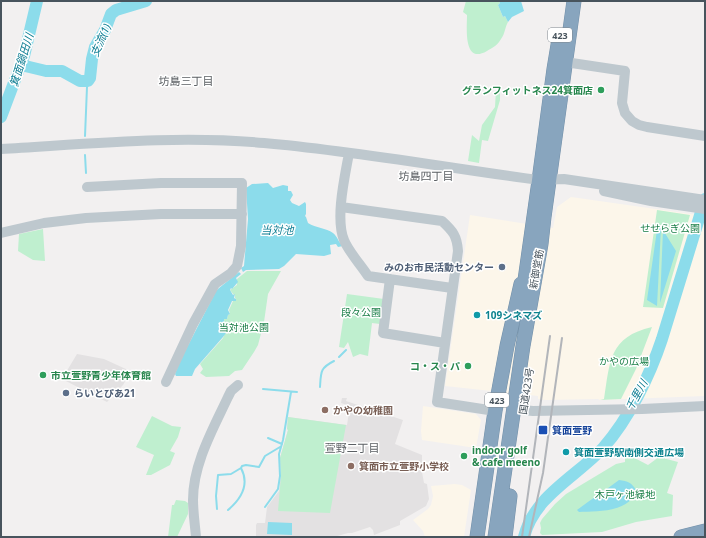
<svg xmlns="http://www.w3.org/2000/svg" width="706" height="538" viewBox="0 0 706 538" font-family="'Noto Sans','Noto Sans JP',sans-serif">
<rect width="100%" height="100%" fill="#f2f0f0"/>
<!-- commercial -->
<path fill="#fcf6ea" d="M571,197l134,19v180l-105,4 -2,-1 -52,1 -8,-1v-3l-93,-10 25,-171 83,13 4,-21z
M423,406l53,8 5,6 -5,28 -54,-8 -1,-9z
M455,484l7,1 9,5 -7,47h-39l-2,-6 -10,-11 15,-11 3,-4 2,-9 -2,-10z"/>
<!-- education -->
<path fill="#e3e1e2" d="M77,354l27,5 24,11 2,3 -7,12 -16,17 -45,-23z
M342,398h5l-1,3 57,19 -8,24 27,11v17l2,11 3,1 2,15 -3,7 -26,15v4l-26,10 -1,-5 -3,-3 -18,6h-4l-14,4h-78v-12l1,-2h8l2,-16 12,-16 2,-15 -1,-18 8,-28 -1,-1 1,-12 59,8 3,-19 -9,-3z"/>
<!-- green -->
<path fill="#bfefcf" d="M466,1h33l1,2 -2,2 5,12 2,-1 3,6c-3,5 -3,12 -7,17 -3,6 -9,9 -14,12 -24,14 -20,-23 -20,-36l-4,-3z
M496,90h4v10l-12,41 -6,-1 -3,23 -11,-2 4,-26 7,6 3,-16 13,-18z
M657,210l33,5 -27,93 -20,-1z
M43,229l2,32 -12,-1 -15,-9 1,-17z
M247,271h34l-13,23 -4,28 -6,23 -4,7 -12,18 -7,1 -6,5 -23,1 -6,-4 3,-4 -3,-5 23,-26 2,-5 -1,-3v-11h3l1,-4 2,-1 -1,-4 4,-9h3v-2l-1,-1v-4l-1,1 -4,-5 7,-5v-6z
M347,294l37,5 -4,25 -8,-1 -4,33 -8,-2 -7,3 -5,-15 -4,6 -5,-1z
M652,327l-16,42 -15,30 -21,1 4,-1c6,-38 5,-62 48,-72z
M152,416l20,10 9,1 -3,10 -8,14 5,2 -5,12 -19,10h-5l8,-20 -18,-8z
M288,417l58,8 -16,88 -52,-2 3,-35 -1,-18 8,-28 -1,-1z
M625,453l23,12 11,-8 19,5 -11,31 6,2 -1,21 -36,6 -34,10 -60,3 -2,-2 1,-5 -1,-5 2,-4 13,-15 11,-10 50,-30 9,-2z
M176,500l9,1 3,2v11l-11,23h-9l4,-32h2z"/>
<!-- water -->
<path fill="#8cdceb" d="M499,1h22l3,10 -12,6 -4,5 -3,-6 -2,1 -5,-12 2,-2z
M268,183l5,5 10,-3 5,1v5h3l2,4 -3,5 2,3 7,3 6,-4 1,2v10l-1,2 1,1 2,6c8,5 18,5 25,10 5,4 5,9 10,13l-5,1 -2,-3 -6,1 1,9 -7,2 -28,-2 -12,12 -5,3 -33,1 -3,2 -2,-4 3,-2 4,-47 -2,-31 6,-4z
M658,223l3,5 -4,78 -10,-6z
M663,230l13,21 -16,52z
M239,272l2,2 -5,4 2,4 -6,7 -1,-1 -1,2 3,5 2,-1 -1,4 2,1v2h-4l-4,9 2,4 -2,1 -1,4h-3v11l2,3 -3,4 -28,32 -3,7h-16l-1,-2 5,-13 36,-70 3,-3z
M619,480c9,1 13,3 17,10 -6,23 -39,21 -57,22l-2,-2c14,-11 28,-19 42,-30z
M268,522l24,1v12l-25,-1z"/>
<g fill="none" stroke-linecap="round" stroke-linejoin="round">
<!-- stream -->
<path stroke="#8cdceb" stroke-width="2" d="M85,136l2,-49
M85,155l1,18
M339,357l7,-7
M320,387c1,-15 0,-19 14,-26
M263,389l34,3
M268,438l14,6
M265,507l13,-18 2,-13 -1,-22 4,-14 8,-48
M217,509l-1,-13 2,-21 13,-1 10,-6
M228,510c13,-11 22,-25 13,-42l1,-2 4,-1 13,2 6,-11 15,-9"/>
<!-- river -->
<path stroke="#8cdceb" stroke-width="12" d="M21,65l25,6h16l18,10h8l2,-3 2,-19 3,-12 10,-17 6,-16 5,-4 30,-9
M1,117l23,-61 13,-55
M524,537c10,-41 52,-60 79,-89 26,-29 47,-73 59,-109l43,-140"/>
<!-- highway casing -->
<g stroke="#7390a9" stroke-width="15">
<path id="highway" d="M523,294l15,-106 16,-119 5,-30
M477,537l18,-126 12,-65 14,-62
M495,537l28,-191 18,-102 3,-27 30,-216
M505,537l5,-41
M681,537l24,-6"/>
</g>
<!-- minor -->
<path stroke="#bec8ce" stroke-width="10" d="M565,62l60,9 -3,32 3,10 7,8 7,4 8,2 58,9
M1,149c87,-5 176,-14 263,-6 92,8 183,25 275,37l25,-1 141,21
M349,153c-4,23 -14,65 -5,87 4,11 17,25 24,36l84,12
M87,187l74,-4h81l-1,63 -4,20 -6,7 -16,11 -22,40 -27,58
M604,191l47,10 54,8
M341,207l101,14c11,10 15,15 16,30l-21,151 58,9
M1,233l43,-10 42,-5 75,-4h81
M390,279l-7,54 62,10
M523,410l10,1 109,-2 63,-3
M196,537c-1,-12 -3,-25 -3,-37 0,-36 20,-71 35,-103l3,-6 7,-6"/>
<!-- highway -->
<use href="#highway" stroke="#88a5be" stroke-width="14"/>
<!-- rail -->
<path stroke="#b2b5ba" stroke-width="2" d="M522,537l28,-201
M529,537l14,-64 19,-135"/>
</g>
<!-- markers -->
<g fill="#2e9e5b" stroke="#fff" stroke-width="1.5">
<circle cx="601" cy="90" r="4"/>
<circle cx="468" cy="366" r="4"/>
<circle cx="43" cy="375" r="4"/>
<circle cx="464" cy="456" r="4"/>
</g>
<g fill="#5c6f8a" stroke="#fff" stroke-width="1.5">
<circle cx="502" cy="267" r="4"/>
<circle cx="66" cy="393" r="4"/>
</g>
<g fill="#0f9aa8" stroke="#fff" stroke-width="1.5">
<circle cx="477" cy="315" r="4"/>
<circle cx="566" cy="452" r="4"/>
</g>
<g fill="#8d6e63" stroke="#fff" stroke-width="1.5">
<circle cx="325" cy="410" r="4"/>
<circle cx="351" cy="466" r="4"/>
</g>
<rect fill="#1a4fb4" stroke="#fff" stroke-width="1.5" x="538" y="425" width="10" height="10" rx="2"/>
<g text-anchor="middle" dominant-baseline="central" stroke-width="3" stroke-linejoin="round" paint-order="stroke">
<!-- shield labels -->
<g fill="#fff" stroke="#7f878e" stroke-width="1">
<rect x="548" y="28" width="24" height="14" rx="3"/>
<rect x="485" y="393" width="24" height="14" rx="3"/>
</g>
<g font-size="9" font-weight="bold" fill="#48545d">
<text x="560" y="35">423</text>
<text x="497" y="400">423</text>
</g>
<!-- leisure labels -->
<g font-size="10" font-weight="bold" fill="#27864d" stroke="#fff" text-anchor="end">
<text x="593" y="90">グランフィットネス24箕面店</text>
<text x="460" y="366">コ・ス・パ</text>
<text x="51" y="375" text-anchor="start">市立萱野青少年体育館</text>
<text x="472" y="450" text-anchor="start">indoor golf<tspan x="472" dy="12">&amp; cafe meeno</tspan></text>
</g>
<!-- park labels -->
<g font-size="10" fill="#187e46" stroke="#fff">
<text x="670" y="228">せせらぎ公園</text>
<text x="361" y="312">段々公園</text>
<text x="244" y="327">当対池公園</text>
<text x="624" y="361">かやの広場</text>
<text x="625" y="494">木戸ヶ池緑地</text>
</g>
<!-- service labels -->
<g font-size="10" font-weight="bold" fill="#4e5e75" stroke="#fff" text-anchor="end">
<text x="494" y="267">みのお市民活動センター</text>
<text x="74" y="393" text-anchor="start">らいとぴあ21</text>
</g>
<!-- street labels -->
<g font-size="10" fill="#48545d" stroke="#fff">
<text transform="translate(536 269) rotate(-80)">新御堂筋</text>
<text transform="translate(526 391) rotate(-81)">国道423号</text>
</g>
<!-- culture labels -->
<g font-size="10" font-weight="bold" fill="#0d838f" stroke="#fff" text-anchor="start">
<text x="485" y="315">109シネマズ</text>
<text x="574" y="452">箕面萱野駅南側交通広場</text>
</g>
<!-- education labels -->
<g font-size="10" font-weight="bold" fill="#785e54" stroke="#fff" text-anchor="start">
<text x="333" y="410">かやの幼稚園</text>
<text x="359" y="466">箕面市立萱野小学校</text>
</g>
<!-- transit labels -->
<g font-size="10" font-weight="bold" fill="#164399" stroke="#fff" text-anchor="start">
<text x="552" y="430">箕面萱野</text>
</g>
<!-- water labels -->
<g font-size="11" font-style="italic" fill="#0e7e93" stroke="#fff">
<text transform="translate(100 40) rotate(-67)">支流(1)</text>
<text transform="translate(21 60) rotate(-73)">箕面鍋田川</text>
<text x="277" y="229">当対池</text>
<text transform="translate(636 395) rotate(-61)">千里川</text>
</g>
<!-- neighbourhood labels -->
<g font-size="11" fill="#5c6064" stroke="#fff">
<text x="186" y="80">坊島三丁目</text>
<text x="426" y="175">坊島四丁目</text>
<text x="352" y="447">萱野二丁目</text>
</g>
</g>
<!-- border -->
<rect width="706" height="538" fill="none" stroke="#48545d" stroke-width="4"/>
</svg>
